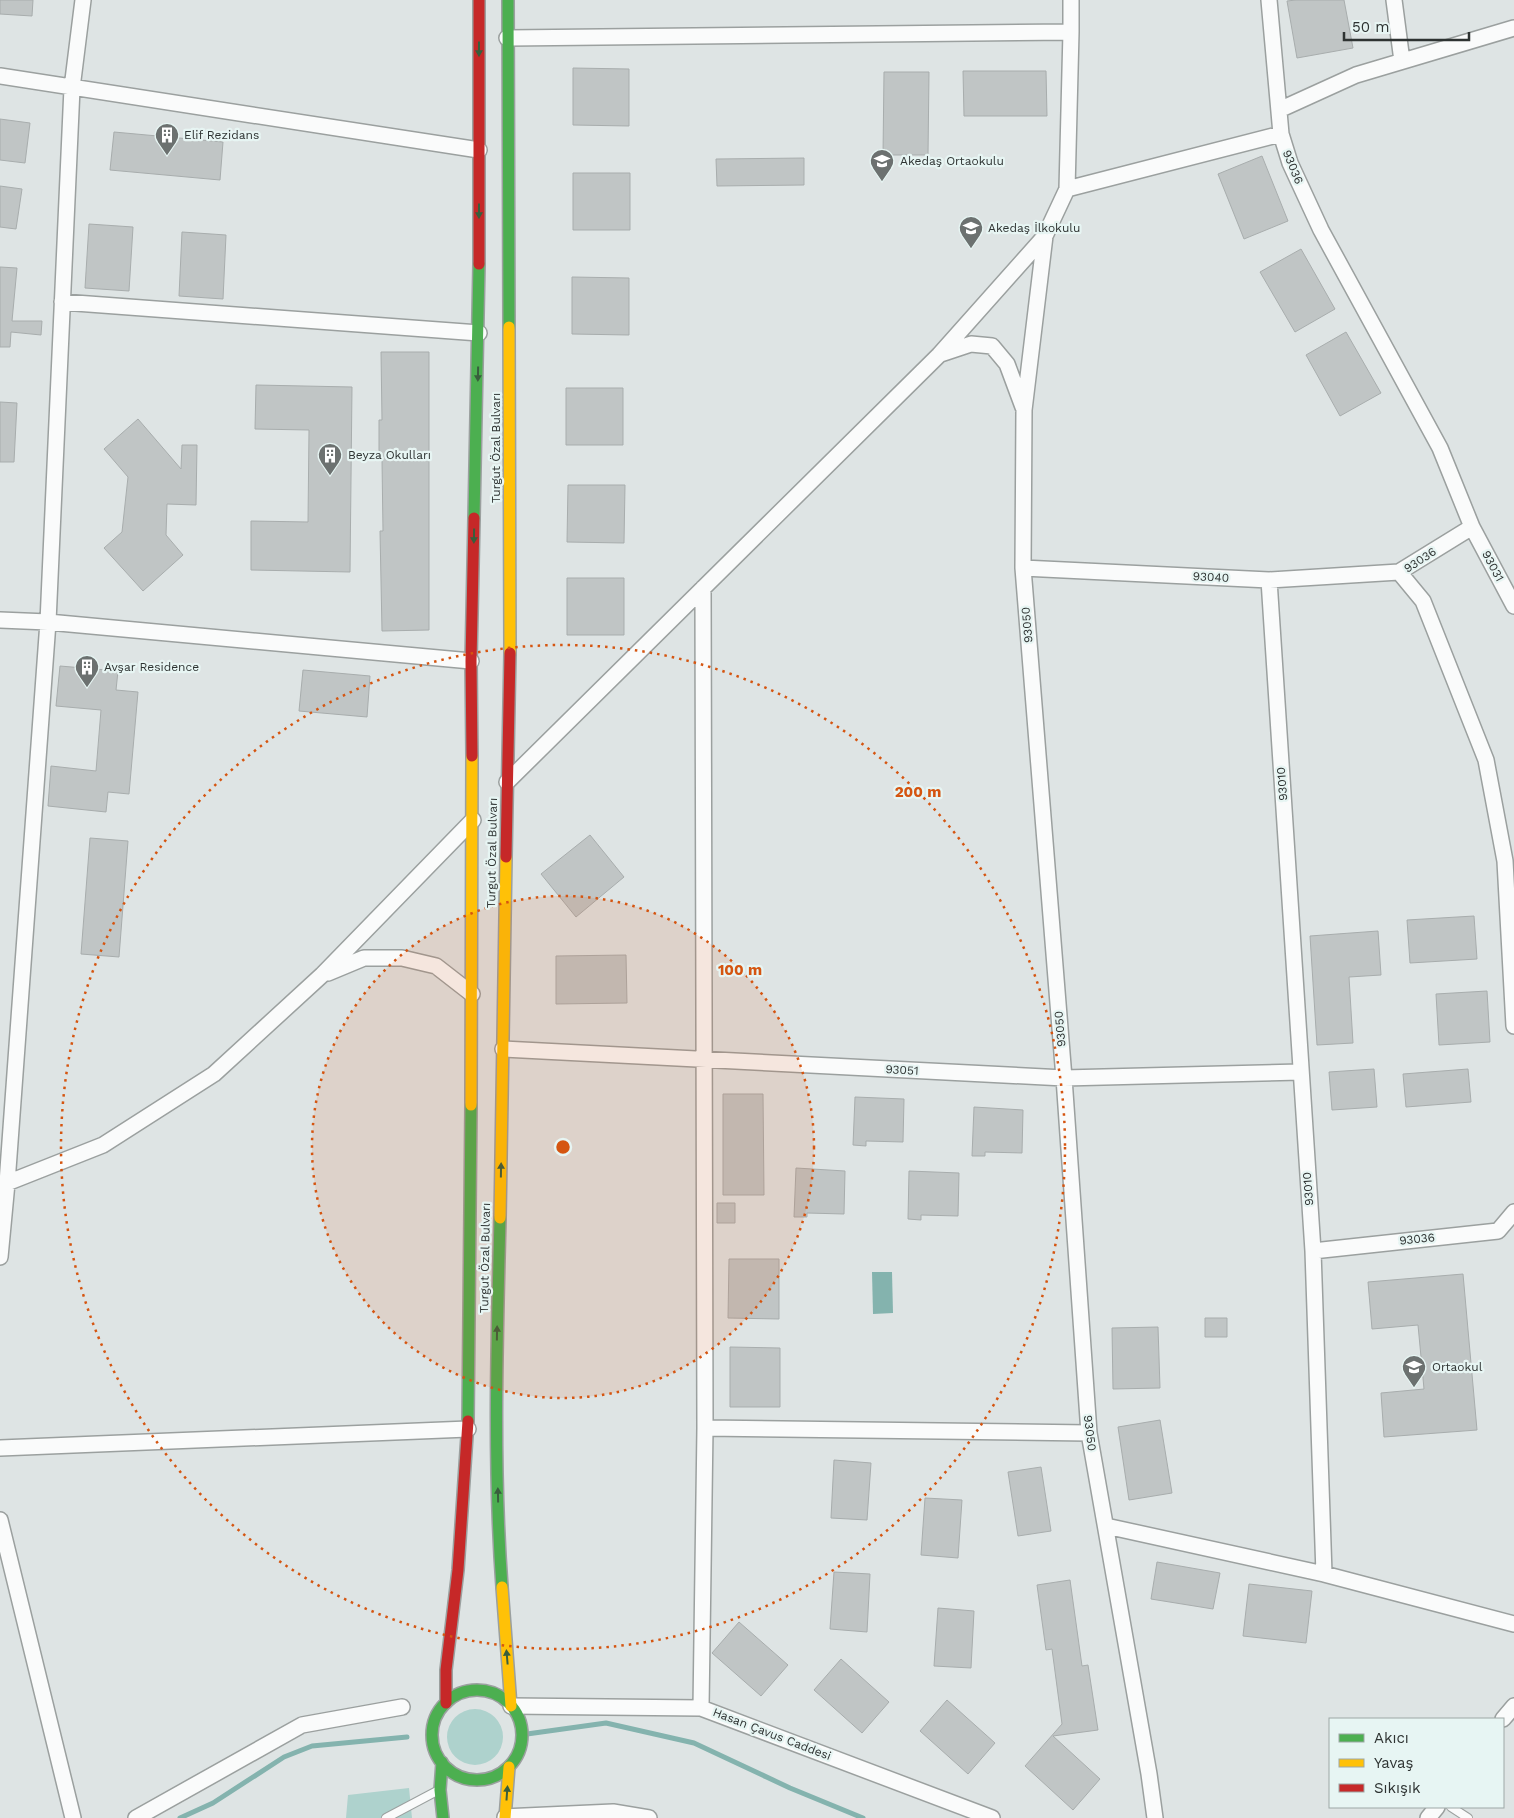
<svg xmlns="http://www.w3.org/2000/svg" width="1514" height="1818" viewBox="0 0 1514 1818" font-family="'Work Sans',sans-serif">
<rect width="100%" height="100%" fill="#dee4e4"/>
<!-- green -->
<path fill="#aed2cd" d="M447 1737a28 28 0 1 1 56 0a28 28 0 1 1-56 0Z
M409,1788l3,30h-66l2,-23z"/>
<!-- water -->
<path fill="#84b3ae" d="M872,1272h20l1,41 -20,1z"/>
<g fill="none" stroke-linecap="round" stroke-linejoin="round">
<!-- stream -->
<path stroke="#84b3ae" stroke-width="5" d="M527,1734l79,-11 88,20 96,45 73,30
M180,1818l33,-15 71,-46 28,-11 95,-9"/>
</g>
<!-- building -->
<path fill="#c0c5c5" stroke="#a8adad" d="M0,0h33l-1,16 -32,-2z
M1296,0h48l9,48 -56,10 -10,-57z
M573,68l56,1v57l-56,-1z
M963,71h83l1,45h-83z
M884,72h45l-1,83h-45z
M0,119l30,4 -5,40 -25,-3z
M114,132l109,10 -3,38 -110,-10z
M1262,156l26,65 -44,18 -26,-65z
M804,158v27l-87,1 -1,-27z
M573,173h57v57h-57z
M0,186l22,3 -6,40 -16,-2z
M89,224l44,3 -4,64 -44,-3z
M182,232l44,3 -3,64 -44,-3z
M1301,249l34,60 -40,23 -35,-60z
M0,267l17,1 -5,53h30l-1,14 -30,-3 -1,15h-10z
M572,277l57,1v57l-57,-1z
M1346,332l35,61 -41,23 -34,-61z
M381,352h48v278l-47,1 -2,-100h3l-1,-71h-3v-40h3z
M256,385l96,2 -2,185 -99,-2v-49l57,1 1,-92 -54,-1z
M566,388h57v57h-57z
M0,402l17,1 -3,59h-14z
M138,419l43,50 1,-24h15l-1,60 -29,-1 -1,31 17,20 -40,36 -39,-43 18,-16 6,-55 -24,-28z
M568,485h57l-1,58 -57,-1z
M567,578h57v57h-57z
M60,666l58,5 -2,19 22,2 -9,102 -21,-2 -2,20 -58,-6 3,-40 45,5 5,-61 -45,-4z
M303,670l67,6 -3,41 -68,-6z
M590,835l34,42 -48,40 -35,-43z
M90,838l38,3 -9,116 -38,-3z
M1474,916l3,43 -67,4 -3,-43z
M1378,931l3,44 -32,2 4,66 -36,2 -7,-109z
M626,955l1,48 -71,1v-48z
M1487,991l3,51 -51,3 -3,-51z
M1374,1069l3,38 -45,3 -3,-38z
M1468,1069l3,33 -65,5 -3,-33z
M723,1094h40l1,101h-41z
M855,1097l49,2 -1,43 -37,-1v5l-13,-1z
M974,1107l49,3 -1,43 -37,-1v4h-13z
M796,1168l49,3 -1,43 -37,-1v4h-13z
M909,1171l50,2 -1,43 -37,-1v5l-13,-1z
M717,1203h18v20h-18z
M729,1259h50v60l-51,-1z
M1463,1274l14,156 -93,7 -3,-44 43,-4 -6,-64 -46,4 -4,-47z
M1205,1318h22v19h-22z
M1158,1327l2,61 -47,1 -1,-61z
M730,1347l50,1v59h-50z
M1160,1420l12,73 -43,7 -11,-73z
M834,1460l37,3 -4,57 -36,-2z
M1041,1467l10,64 -33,5 -10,-64z
M925,1498l37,2 -4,58 -37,-3z
M1157,1562l63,11 -7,36 -62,-10z
M834,1572l36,2 -3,58 -37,-3z
M1070,1580l12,86 6,-1 10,65 -45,6 47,43 -27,31 -48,-44 37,-42 -10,-75 -6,1 -9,-65z
M1249,1584l63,7 -6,52 -63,-7z
M938,1608l36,3 -3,57 -37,-2z
M739,1622l49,43 -27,31 -49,-43z
M841,1659l48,43 -27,31 -48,-43z
M947,1700l48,43 -27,31 -48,-43z"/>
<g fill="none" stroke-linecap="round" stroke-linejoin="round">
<!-- lane casing -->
<g stroke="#9ba09f" stroke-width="10">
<path id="lane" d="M1451,1807l17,11
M386,1818l51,-27"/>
</g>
<!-- street casing -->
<g stroke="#9ba09f" stroke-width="18">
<path id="street" d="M83,0l-11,88 -24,534 423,39
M1394,0l8,61
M507,38l564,-6
M0,76l479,74
M1279,110l77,-35 158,-47
M1067,189l214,-55
M1045,236l-21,174 -1,158 41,510 25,355 60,341 6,44
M62,302l417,31
M941,354l30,-10 21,2 15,18 16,43
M1472,527l42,79
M1023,568l246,12 130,-8 73,-45 -32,-79 -119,-218 -31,-67 -9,-29 -12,-134
M1399,572l24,29 63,159 19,101 9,165
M703,588l2,840
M0,620l48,2 -41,561 96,-38 111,-71 108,-99 151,-155
M507,782l432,-427 106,-119 22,-47 4,-157v-32
M328,973l36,-15h38l34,8 36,28
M503,1049l561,29 236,-6
M0,1185l7,-2 -7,74
M1313,1251l185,-20 16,-19
M0,1448l468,-19
M0,1520l73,298
M1106,1526l218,48 -11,-323 -44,-671
M1324,1574l190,50
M511,1706l190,2 291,110
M701,1708l4,-280 384,5
M1503,1719l11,-13
M505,1817l108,-5 36,6
M136,1818l166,-93 100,-18
M1428,1818l9,-11"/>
</g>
<!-- fast casing -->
<g stroke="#9ba09f" stroke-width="14">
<path id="fast" d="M508,0l1,327
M474,518l5,-254
M500,1218c-3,122 -7,247 2,369
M468,1421l3,-316
M432 1735a45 45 0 1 1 90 0a45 45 0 1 1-90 0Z
M442,1762l-2,28 3,28"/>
</g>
<!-- slow casing -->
<g stroke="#9ba09f" stroke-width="14">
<path id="slow" d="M509,327l1,326
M471,1105l1,-349
M500,1218l6,-361
M502,1587l9,119
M505,1818l4,-51"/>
</g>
<!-- jam casing -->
<g stroke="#9ba09f" stroke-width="14">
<path id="jam" d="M479,0v264
M472,756l-1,-95 3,-143
M506,857l4,-204
M446,1703v-33l12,-100 10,-149"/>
</g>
<!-- lane -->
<use href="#lane" stroke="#fafbfb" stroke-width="8"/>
<!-- street -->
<use href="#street" stroke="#fafbfb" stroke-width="15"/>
<!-- fast -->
<use href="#fast" stroke="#4caf50" stroke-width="11"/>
<!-- slow -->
<use href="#slow" stroke="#ffc107" stroke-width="11"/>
<!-- jam -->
<use href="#jam" stroke="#c62828" stroke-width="11"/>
</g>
<!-- one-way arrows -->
<defs><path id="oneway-solid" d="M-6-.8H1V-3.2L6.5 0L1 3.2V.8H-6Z" transform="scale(1.25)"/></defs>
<g fill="#385e3c">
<use href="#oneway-solid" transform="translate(479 49) rotate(90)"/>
<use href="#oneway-solid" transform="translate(479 211) rotate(90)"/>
<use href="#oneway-solid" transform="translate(478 374) rotate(91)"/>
<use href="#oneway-solid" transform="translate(474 536) rotate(91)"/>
<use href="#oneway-solid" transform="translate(501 1170) rotate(-89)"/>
<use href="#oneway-solid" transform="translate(497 1333) rotate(-89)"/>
<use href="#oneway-solid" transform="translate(498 1495) rotate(-91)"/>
<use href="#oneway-solid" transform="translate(507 1657) rotate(-95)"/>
<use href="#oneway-solid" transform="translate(507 1793) rotate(-86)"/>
</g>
<!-- distance rings -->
<circle cx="563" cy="1147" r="251" fill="#d55510" fill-opacity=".12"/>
<g fill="none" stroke="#d55510" stroke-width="2.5" stroke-dasharray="2.5 5">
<circle cx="563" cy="1147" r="251"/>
<circle cx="563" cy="1147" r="502"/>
</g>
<!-- icons -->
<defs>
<g id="building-pin" transform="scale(1.25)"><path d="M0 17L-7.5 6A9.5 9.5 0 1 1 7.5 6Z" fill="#6c7170" stroke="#e7f5f3"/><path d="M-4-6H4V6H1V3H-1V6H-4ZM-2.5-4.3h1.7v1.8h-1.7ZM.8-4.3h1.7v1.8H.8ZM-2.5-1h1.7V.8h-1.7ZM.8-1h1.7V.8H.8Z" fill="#fff"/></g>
<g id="school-pin" transform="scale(1.25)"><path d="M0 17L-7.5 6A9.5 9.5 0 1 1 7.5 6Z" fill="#6c7170" stroke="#e7f5f3"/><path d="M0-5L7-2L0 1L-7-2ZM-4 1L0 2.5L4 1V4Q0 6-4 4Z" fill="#fff"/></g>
</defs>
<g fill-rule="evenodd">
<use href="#building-pin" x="167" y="135"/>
<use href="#school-pin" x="882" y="161"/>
<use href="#school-pin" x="971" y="228"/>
<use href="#building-pin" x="330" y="455"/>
<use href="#building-pin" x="87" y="667"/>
<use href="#school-pin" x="1414" y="1367"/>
</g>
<g text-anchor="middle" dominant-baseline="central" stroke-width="4.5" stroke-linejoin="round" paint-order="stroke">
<!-- poi labels -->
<g font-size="12" fill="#2e3332" stroke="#e7f5f3" text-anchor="start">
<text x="184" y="135">Elif Rezidans</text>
<text x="900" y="161">Akedaş Ortaokulu</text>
<text x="988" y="228">Akedaş İlkokulu</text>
<text x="348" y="455">Beyza Okulları</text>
<text x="104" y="667">Avşar Residence</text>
<text x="1432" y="1367">Ortaokul</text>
</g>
<!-- street labels -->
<g font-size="12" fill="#2e3332" stroke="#e7f5f3">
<text transform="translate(1293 167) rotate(68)">93036</text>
<text transform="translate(496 448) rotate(-90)">Turgut Özal Bulvarı</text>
<text transform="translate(1420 560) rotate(-33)">93036</text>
<text transform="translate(1493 566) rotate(62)">93031</text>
<text transform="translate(1211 577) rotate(3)">93040</text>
<text transform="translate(1027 625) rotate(-95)">93050</text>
<text transform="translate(1282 784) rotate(-94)">93010</text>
<text transform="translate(492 853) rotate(-89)">Turgut Özal Bulvarı</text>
<text transform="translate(1060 1029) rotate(-95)">93050</text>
<text transform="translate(902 1070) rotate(3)">93051</text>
<text transform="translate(1308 1189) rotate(-94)">93010</text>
<text transform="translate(1417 1239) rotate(-6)">93036</text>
<text transform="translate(485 1258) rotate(-89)">Turgut Özal Bulvarı</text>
<text transform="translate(1090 1433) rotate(83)">93050</text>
<text transform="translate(772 1734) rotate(21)">Hasan Çavus Caddesi</text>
</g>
</g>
<circle cx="563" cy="1147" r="8" fill="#d55510" stroke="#e7f5f3" stroke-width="2.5"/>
<g font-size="15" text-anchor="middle" font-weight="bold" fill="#d55510" stroke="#e7f5f3" stroke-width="4.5" stroke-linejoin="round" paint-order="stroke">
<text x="918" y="797">200 m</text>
<text x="740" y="975">100 m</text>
</g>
<!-- legend -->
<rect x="1329" y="1718" width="175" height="90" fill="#e7f5f3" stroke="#9da7a6"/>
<rect x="1339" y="1734" width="25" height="8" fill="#4caf50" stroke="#9da7a6"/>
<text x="1374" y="1743" font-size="15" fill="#2e3332">Akıcı</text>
<rect x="1339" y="1759" width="25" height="8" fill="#ffc107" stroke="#9da7a6"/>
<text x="1374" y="1768" font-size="15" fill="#2e3332">Yavaş</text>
<rect x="1339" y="1784" width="25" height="8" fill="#c62828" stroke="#9da7a6"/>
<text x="1374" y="1793" font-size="15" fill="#2e3332">Sıkışık</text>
<!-- scale -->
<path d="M1344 32v8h125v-8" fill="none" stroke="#2e3332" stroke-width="2.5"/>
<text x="1352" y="32" font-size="15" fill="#2e3332" stroke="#e7f5f3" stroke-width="4" paint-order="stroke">50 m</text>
</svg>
